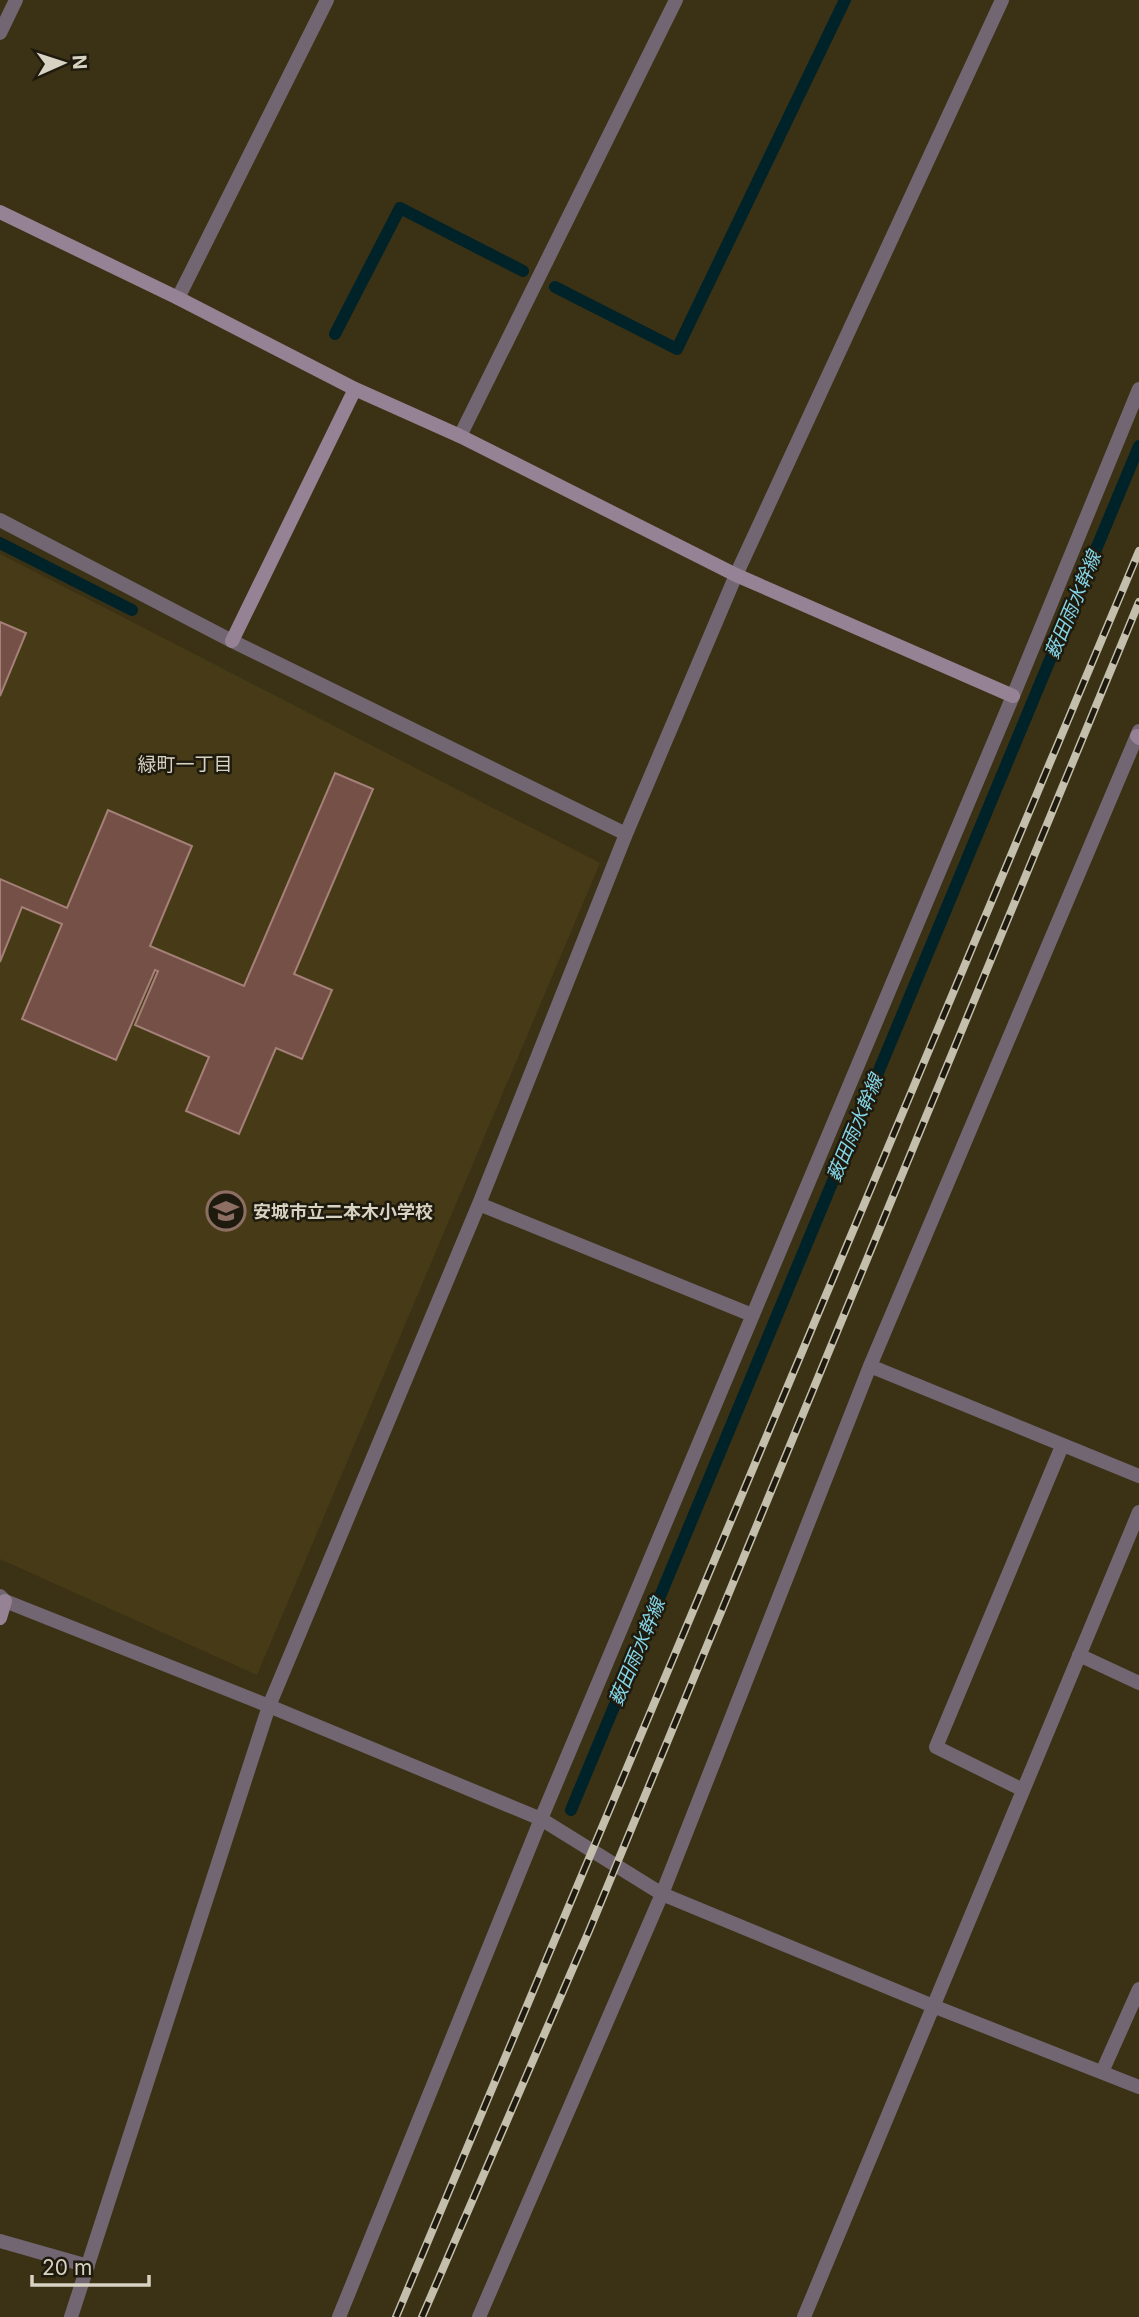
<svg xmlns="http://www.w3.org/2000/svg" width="1139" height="2317" viewBox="0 0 1139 2317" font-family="Inter,'Noto Sans JP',sans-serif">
<rect width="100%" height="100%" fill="#3b3215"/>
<!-- built -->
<path fill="#473b17" d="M0,554l600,309 -343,812 -257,-116z"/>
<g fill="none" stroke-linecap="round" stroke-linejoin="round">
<!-- stream -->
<path stroke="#002229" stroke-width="12" d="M555,287l122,62 168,-349
M335,334l65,-126 123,63
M0,543l132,67
M571,1810l568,-1364"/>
</g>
<!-- building -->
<path fill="#755047" stroke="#a48078" stroke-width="2" d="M0,622l26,11 -26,63z
M335,773l38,16 -79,185 38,16 -30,69 -26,-11 -37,86 -53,-23 23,-54 -74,-32 23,-54 -3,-1 -39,90 -94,-41 40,-95 -40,-17 -22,55v-83l67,29 41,-98 84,36 -42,100 94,40z"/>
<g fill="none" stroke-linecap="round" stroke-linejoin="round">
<!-- street -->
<path stroke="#726672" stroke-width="14" d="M0,33l16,-33
M178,298l149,-298
M460,436l216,-436
M0,520l232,121 394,193
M479,1204l273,111
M870,1366l269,110
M0,1596l5,5 264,105 272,113 121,75 271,112 206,81
M1079,1655l60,28
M1023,1790l-87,-43 126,-301
M1102,2072l37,-83
M0,2241l88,25
M71,2317l198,-611 210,-502 147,-370 110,-259 266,-575
M339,2317l202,-498 472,-1123 126,-307
M479,2317l183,-423 208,-528 269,-635
M804,2317l335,-805"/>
<!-- secondary -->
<path stroke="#968295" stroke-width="14" d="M0,212l178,86 177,91 105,47 276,139 277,121
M232,641l123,-252
M1137,736l2,2
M0,1618l5,-17"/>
<!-- rail casing -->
<g stroke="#c4beac" stroke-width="8">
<path id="rail" d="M396,2317l743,-1766
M422,2317l167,-386 550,-1329"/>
</g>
<!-- rail -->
<use href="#rail" stroke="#1e1a0e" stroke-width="5" stroke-dasharray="16" stroke-linecap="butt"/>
</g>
<!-- icons -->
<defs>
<g id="school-ring" transform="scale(2.0125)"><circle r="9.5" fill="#1e1a0e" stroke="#8d6e63" stroke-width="1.5"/><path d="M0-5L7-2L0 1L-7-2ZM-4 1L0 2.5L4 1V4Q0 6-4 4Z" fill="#8d6e63"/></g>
</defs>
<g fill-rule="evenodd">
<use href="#school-ring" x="226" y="1211"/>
</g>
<g text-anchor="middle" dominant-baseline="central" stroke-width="5" stroke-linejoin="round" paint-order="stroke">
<!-- poi labels -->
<g font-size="18" font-weight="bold" fill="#d8d2c2" stroke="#1e1a0e" text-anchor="start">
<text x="253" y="1211">安城市立二本木小学校</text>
</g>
<!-- water labels -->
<g font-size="19" font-style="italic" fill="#84d5e7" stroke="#1e1a0e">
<text transform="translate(1073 605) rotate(-67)">薮田雨水幹線</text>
<text transform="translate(855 1128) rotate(-67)">薮田雨水幹線</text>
<text transform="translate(637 1652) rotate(-67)">薮田雨水幹線</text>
</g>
<!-- neighbourhood labels -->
<g font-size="19" fill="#d8d2c2" stroke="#1e1a0e">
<text x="185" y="764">緑町一丁目</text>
</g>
</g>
<!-- north arrow -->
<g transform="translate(63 63) rotate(87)" stroke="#1e1a0e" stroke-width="5" paint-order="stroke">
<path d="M0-5L12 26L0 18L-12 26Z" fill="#d8d2c2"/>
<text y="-10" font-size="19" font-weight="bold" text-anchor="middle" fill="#d8d2c2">N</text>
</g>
<!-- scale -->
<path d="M32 2275v10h117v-10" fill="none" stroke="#d8d2c2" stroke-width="3.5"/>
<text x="42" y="2275" font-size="21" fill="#d8d2c2" stroke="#1e1a0e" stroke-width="5" paint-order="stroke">20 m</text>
</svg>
